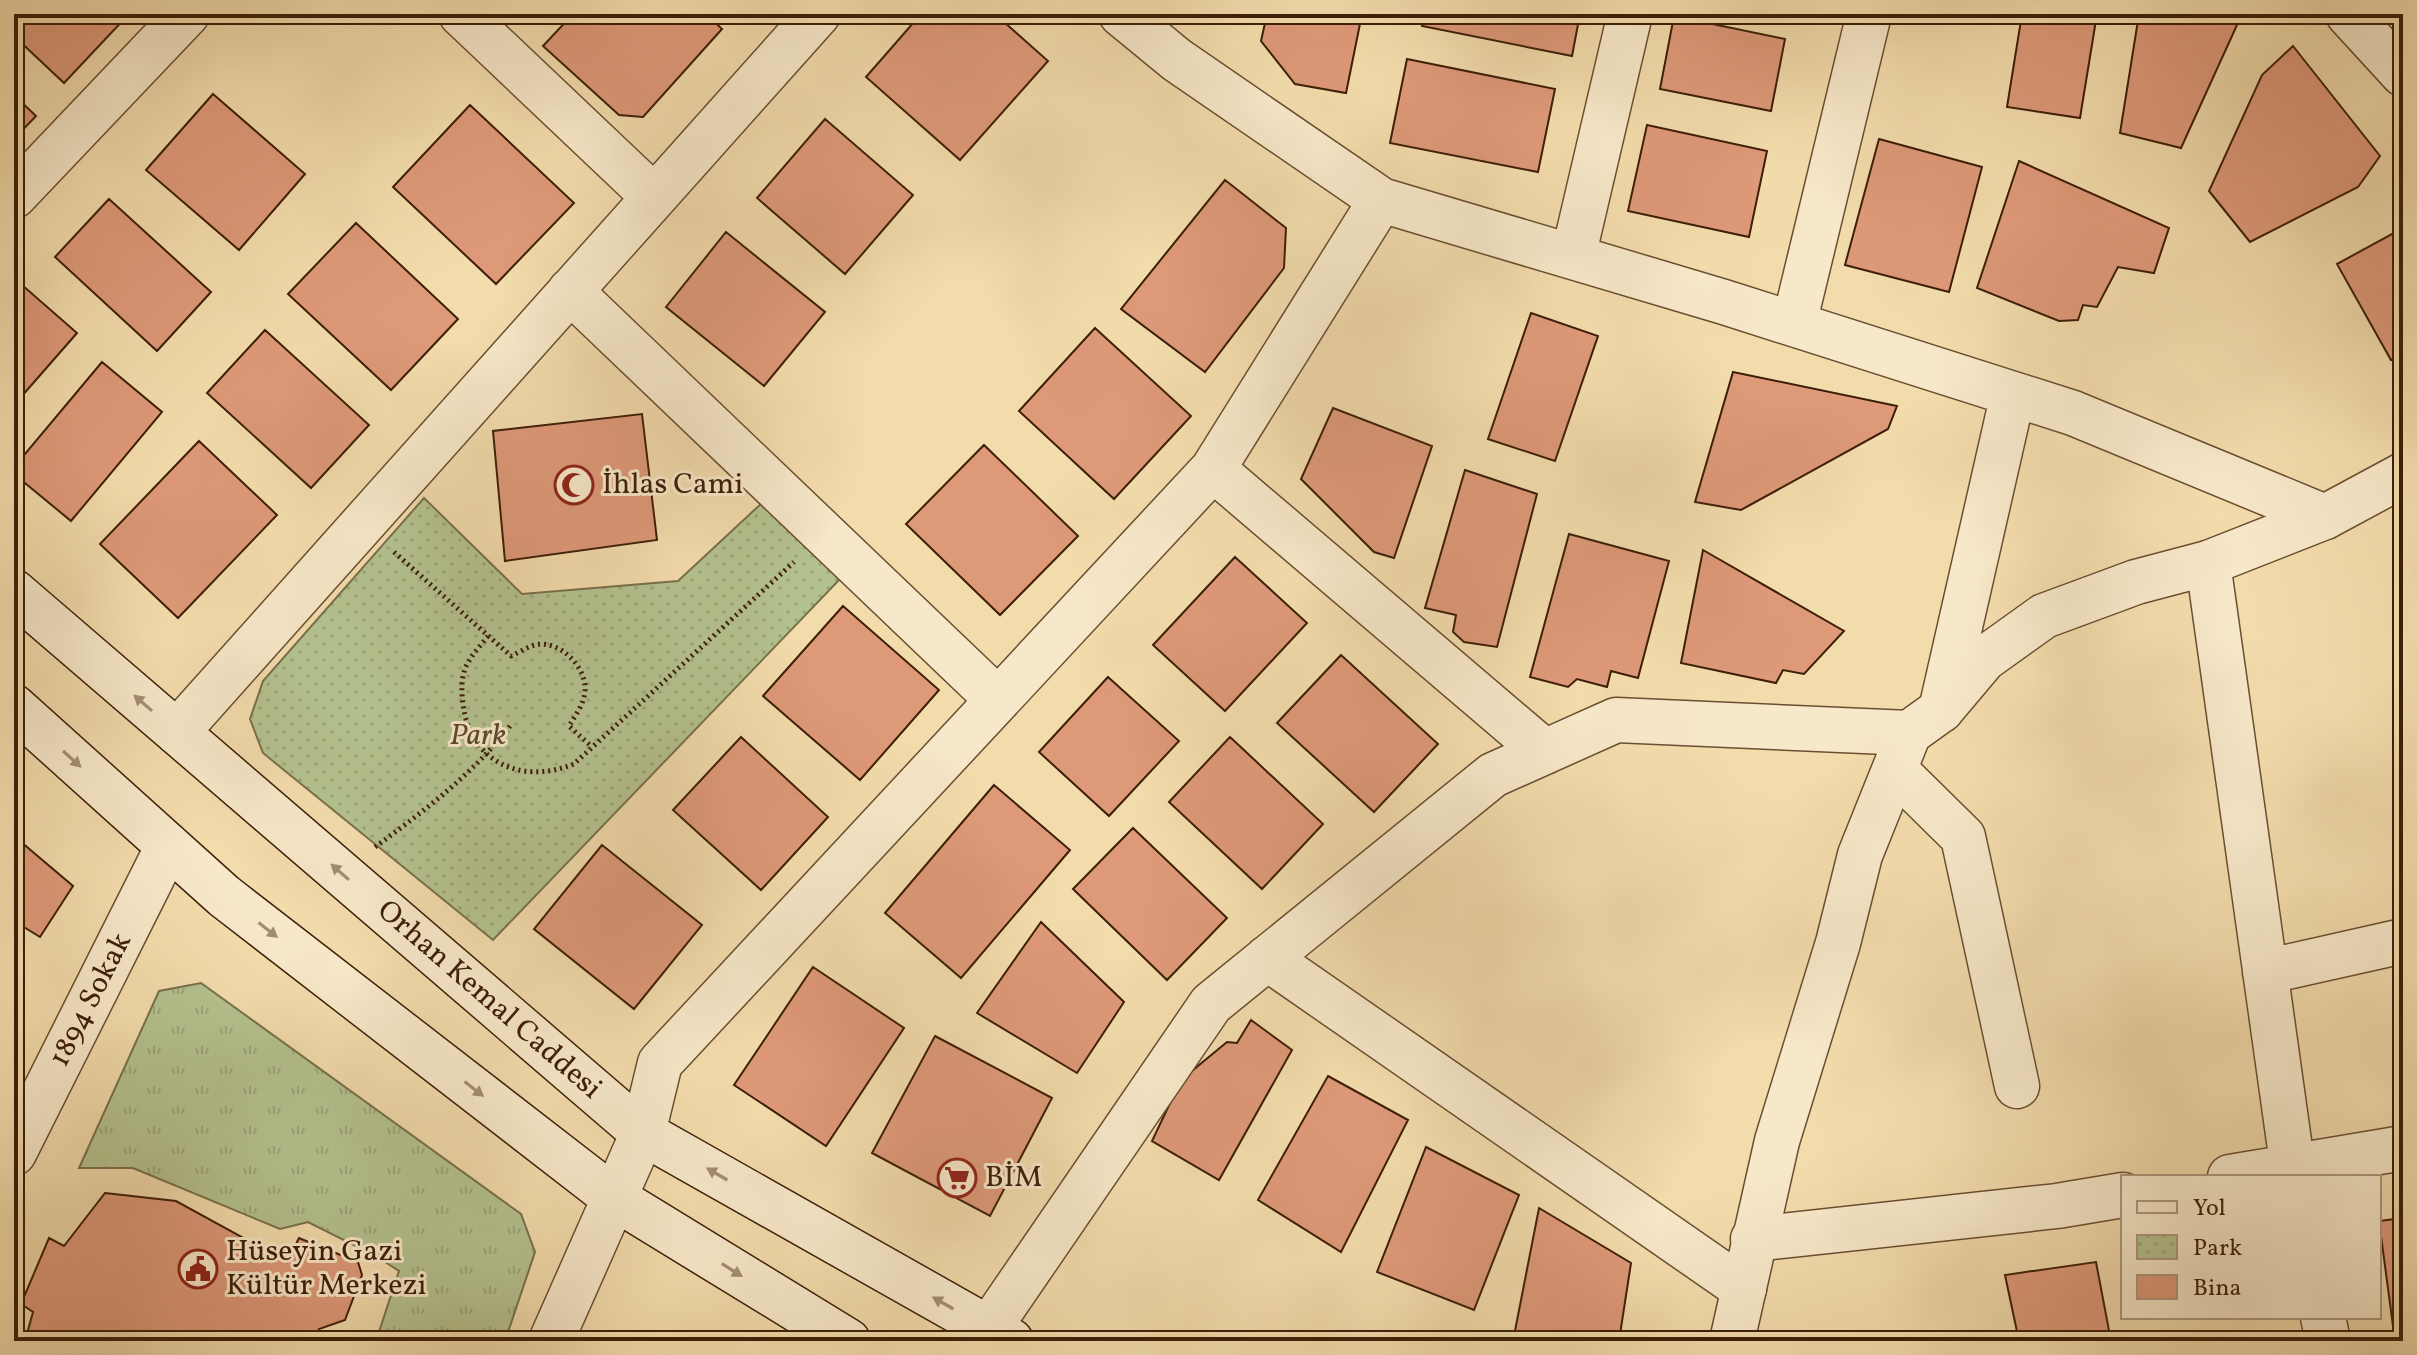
<svg xmlns="http://www.w3.org/2000/svg" width="2417" height="1355" viewBox="0 0 2417 1355" font-family="Vollkorn,serif">
<defs>
<pattern id="grass-tufts" width="24" height="20" patternUnits="userSpaceOnUse" patternTransform="scale(2)"><rect width="24" height="20" fill="#b4c28f"/><path d="M3 7l-1-3M5 7V3M7 7l1-3M15 17l-1-3M17 17v-4M19 17l1-3" fill="none" stroke="#9ca67a"/></pattern>
<pattern id="park-dots" width="8" height="8" patternUnits="userSpaceOnUse" patternTransform="scale(2)"><rect width="8" height="8" fill="#b4c28f"/><path d="M2 2h.1M6 6h.1" fill="none" stroke="#9ca67a" stroke-width="1.8" stroke-linecap="round"/></pattern>
</defs>
<rect width="100%" height="100%" fill="#f3dcac"/>
<filter id="stains"><feTurbulence type="fractalNoise" baseFrequency=".0025" numOctaves="4"/><feColorMatrix values="0 0 0 0 .2 0 0 0 0 .09 0 0 0 0 .02 0 0 0 .5 -.17"/></filter>
<radialGradient id="worn" r=".72"><stop offset=".6" stop-color="#630" stop-opacity="0"/><stop offset="1" stop-color="#630" stop-opacity=".3"/></radialGradient>
<!-- grass -->
<path fill="url(#grass-tufts)" stroke="#78704c" stroke-width="2" d="M201,983l320,231 14,38 -30,89h-129l23,-70 -25,-16 -66,-33 -28,7 -147,-61h-54l80,-177z"/>
<!-- park -->
<path fill="url(#park-dots)" stroke="#78704c" stroke-width="2" d="M424,498l98,96 156,-13 86,-80 77,77 -348,362 -230,-187 -13,-34 13,-38z"/>
<!-- building -->
<path fill="#de9979" stroke="#3d1e08" stroke-width="2" d="M14,14h115l-65,69 -50,-47z
M573,14h133l16,15 -79,88 -24,-2 -76,-69z
M921,14h74l53,47 -88,99 -94,-83z
M1267,14h95l-16,79 -51,-9 -34,-43z
M1424,14h156l-8,42 -150,-30z
M2022,14h75l-17,104 -73,-11z
M2139,14h103l-61,134 -61,-15z
M1674,16l111,23 -14,72 -111,-22z
M2293,46l87,110 -22,31 -108,55 -41,-51 53,-116z
M1407,59l148,30 -17,83 -148,-29z
M213,94l92,80 -66,76 -93,-80z
M14,95l22,21 -22,23z
M470,105l104,98 -78,81 -103,-97z
M825,119l88,76 -68,79 -88,-76z
M1647,125l120,26 -18,86 -121,-26z
M1879,139l103,28 -33,125 -104,-27z
M2019,161l150,67 -15,45 -36,-6 -21,40 -14,-2 -5,15 -19,1 -82,-33z
M1225,180l61,48 -2,40 -79,104 -84,-63z
M109,199l102,93 -54,59 -102,-94z
M356,223l102,96 -67,71 -103,-96z
M2403,228v125l-12,7 -54,-96z
M726,232l99,80 -61,74 -98,-79z
M14,278l63,55 -63,72z
M1531,313l67,23 -43,125 -67,-22z
M1095,328l96,88 -77,83 -95,-88z
M265,330l104,95 -58,63 -104,-95z
M102,362l60,50 -91,109 -57,-47v-7z
M1733,372l164,34 -9,23 -147,81 -46,-8z
M1333,408l99,38 -38,112 -20,-6 -73,-73z
M642,414l15,126 -152,21 -12,-130z
M199,441l78,74 -99,103 -78,-74z
M984,445l94,91 -78,79 -94,-91z
M1465,470l72,24 -40,153 -33,-5 -11,-10 3,-17 -31,-7z
M1569,534l100,27 -31,117 -27,-7 -4,16 -30,-8 -9,8 -38,-10z
M1703,550l141,81 -40,43 -21,-4 -7,13 -95,-20z
M1235,557l72,66 -82,88 -72,-66z
M843,606l96,84 -79,90 -97,-84z
M1341,655l97,89 -64,68 -97,-89z
M1108,677l71,64 -70,75 -70,-64z
M741,737l87,80 -67,73 -88,-80z
M1230,737l93,87 -61,65 -93,-87z
M994,785l76,65 -109,128 -76,-65z
M1133,828l94,90 -60,62 -94,-91z
M14,836l59,50 -33,51 -26,-16z
M602,845l100,80 -68,84 -100,-80z
M1041,922l83,80 -47,71 -100,-60z
M813,967l91,61 -78,118 -92,-61z
M1251,1020l41,30 -73,130 -67,-39 29,-61 46,-38 10,1z
M935,1036l117,62 -62,118 -118,-63z
M1328,1076l80,44 -67,132 -83,-52z
M1426,1147l93,48 -45,115 -97,-38z
M105,1193l71,8 111,61 12,-24 59,24 4,13 -17,45 -26,9 4,12h-298l8,-29 -12,-8 28,-66 15,8z
M1539,1208l92,55 -12,78h-106z
M2403,1218v123h-8l-16,-120z
M2096,1262l15,79h-92l-14,-66z"/>
<g fill="none" stroke-linecap="round" stroke-linejoin="round">
<!-- minor casing -->
<g stroke="#6a4e31" stroke-width="47">
<path id="minor" d="M461,14l193,183
M1121,14l56,46 204,140 343,102 349,111 252,104
M2348,14l55,60
M14,196l173,-182
M1573,257l57,-243
M570,291l428,409
M1794,324l75,-310
M1213,469l332,283
M2208,563l86,614
M1941,710l72,-316
M177,732l641,-718
M1895,770l68,67 54,249
M1267,958l477,331
M2265,972l138,-31
M643,1133l17,-70 553,-594 168,-269
M14,1153l154,-307
M2230,1177l173,-29
M1753,1239l304,-33 66,-11
M2323,1317l5,24
M989,1328l222,-324 282,-229 123,-55 293,13"/>
</g>
<!-- tertiary casing -->
<g stroke="#6a4e31" stroke-width="47">
<path id="tertiary" d="M551,1341l92,-208
M1732,1341l45,-200 61,-198 22,-88 49,-122 32,-23 43,-51 60,-43 92,-34 72,-19 117,-46 78,-42"/>
</g>
<!-- secondary casing -->
<g stroke="#3d1e08" stroke-width="47">
<path id="secondary" d="M14,592l629,541 368,208
M14,707l210,189 389,301 235,144"/>
</g>
<!-- path -->
<path stroke="#3d1e08" stroke-width="5" stroke-dasharray="2 4" stroke-linecap="butt" d="M394,552l117,104c7,-3 16,-9 24,-11 24,-6 52,22 50,46 -1,13 -10,25 -16,35l23,21
M488,636c-6,8 -14,16 -19,25 -8,12 -8,29 -6,43 7,59 59,81 111,60l220,-202
M375,847c49,-36 98,-73 135,-121"/>
<!-- minor -->
<use href="#minor" stroke="#f7e8c9" stroke-width="44"/>
<!-- tertiary -->
<use href="#tertiary" stroke="#f7e8c9" stroke-width="44"/>
<!-- secondary -->
<use href="#secondary" stroke="#f7e8c9" stroke-width="44"/>
</g>
<!-- one-way arrows -->
<defs><path id="oneway-solid" d="M-6-.8H1V-3.2L6.5 0L1 3.2V.8H-6Z" transform="scale(2)"/></defs>
<g fill="#a38d72">
<use href="#oneway-solid" transform="translate(143 703) rotate(-139)"/>
<use href="#oneway-solid" transform="translate(72 759) rotate(42)"/>
<use href="#oneway-solid" transform="translate(340 872) rotate(-139)"/>
<use href="#oneway-solid" transform="translate(268 930) rotate(38)"/>
<use href="#oneway-solid" transform="translate(474 1089) rotate(38)"/>
<use href="#oneway-solid" transform="translate(717 1174) rotate(-150)"/>
<use href="#oneway-solid" transform="translate(732 1270) rotate(32)"/>
<use href="#oneway-solid" transform="translate(943 1303) rotate(-150)"/>
</g>
<!-- icons -->
<defs>
<g id="mosque-ring" transform="scale(2)"><circle r="9.5" fill="#f7e8c9" stroke="#8f2418" stroke-width="1.5"/><path d="M3.5-4.9A6 6 0 1 0 3.5 4.9A5 5 0 1 1 3.5-4.9Z" fill="#8f2418"/></g>
<g id="supermarket-ring" transform="scale(2)"><circle r="9.5" fill="#f7e8c9" stroke="#8f2418" stroke-width="1.5"/><path d="M-6-5.5h2.5l.6 2H6L4.5 2H-2.5L-4.4-4H-6ZM-1.5 3.2a1.3 1.3 0 1 0 .1 0ZM3 3.2a1.3 1.3 0 1 0 .1 0Z" fill="#8f2418"/></g>
<g id="civic-ring" transform="scale(2)"><circle r="9.5" fill="#f7e8c9" stroke="#8f2418" stroke-width="1.5"/><path d="M-.6-6.5H3V-4.5H.6V-3L4-1V1h2V6H-6V1h2V-1L-.6-3ZM-1.2 2.5V6h2.4V2.5Z" fill="#8f2418"/></g>
</defs>
<g fill-rule="evenodd">
<use href="#mosque-ring" x="574" y="485"/>
<use href="#supermarket-ring" x="957" y="1178"/>
<use href="#civic-ring" x="198" y="1269"/>
</g>
<g text-anchor="middle" dominant-baseline="central" stroke-width="6" stroke-linejoin="round" paint-order="stroke">
<!-- poi labels -->
<g font-size="30" fill="#3d1e08" stroke="#f7e8c9" text-anchor="start">
<text x="602" y="485">İhlas Cami</text>
<text x="985" y="1178">BİM</text>
<text x="226" y="1252">Hüseyin Gazi<tspan x="226" dy="34">Kültür Merkezi</tspan></text>
</g>
<!-- park labels -->
<g font-size="30" font-style="italic" fill="#5b472a" stroke="#f7e8c9">
<text x="478" y="736">Park</text>
</g>
<!-- street labels -->
<g font-size="30" fill="#3d1e08" stroke="#f7e8c9">
<text transform="translate(91 1000) rotate(-63)">1894 Sokak</text>
<text transform="translate(489 1000) rotate(41)">Orhan Kemal Caddesi</text>
</g>
</g>
<!-- margin -->
<rect width="2417" height="1355" fill="none" stroke="#f3dcac" stroke-width="48"/>
<rect x="16" y="16" width="2385" height="1323" fill="none" stroke="#3d1e08" stroke-width="4"/>
<rect x="24" y="24" width="2369" height="1307" fill="none" stroke="#3d1e08" stroke-width="2"/>
<!-- legend -->
<rect x="2121" y="1175" width="260" height="144" fill="#f7e8c9" stroke="#ad977c" stroke-width="2"/>
<rect x="2137" y="1201" width="40" height="12" fill="#f7e8c9" stroke="#ad977c" stroke-width="2"/>
<text x="2193" y="1215" font-size="24" fill="#3d1e08">Yol</text>
<rect x="2137" y="1235" width="40" height="24" fill="url(#park-dots)" stroke="#ad977c" stroke-width="2"/>
<text x="2193" y="1255" font-size="24" fill="#3d1e08">Park</text>
<rect x="2137" y="1275" width="40" height="24" fill="#de9979" stroke="#ad977c" stroke-width="2"/>
<text x="2193" y="1295" font-size="24" fill="#3d1e08">Bina</text>
<rect width="100%" height="100%" filter="url(#stains)"/>
<rect width="100%" height="100%" fill="url(#worn)"/>
</svg>
